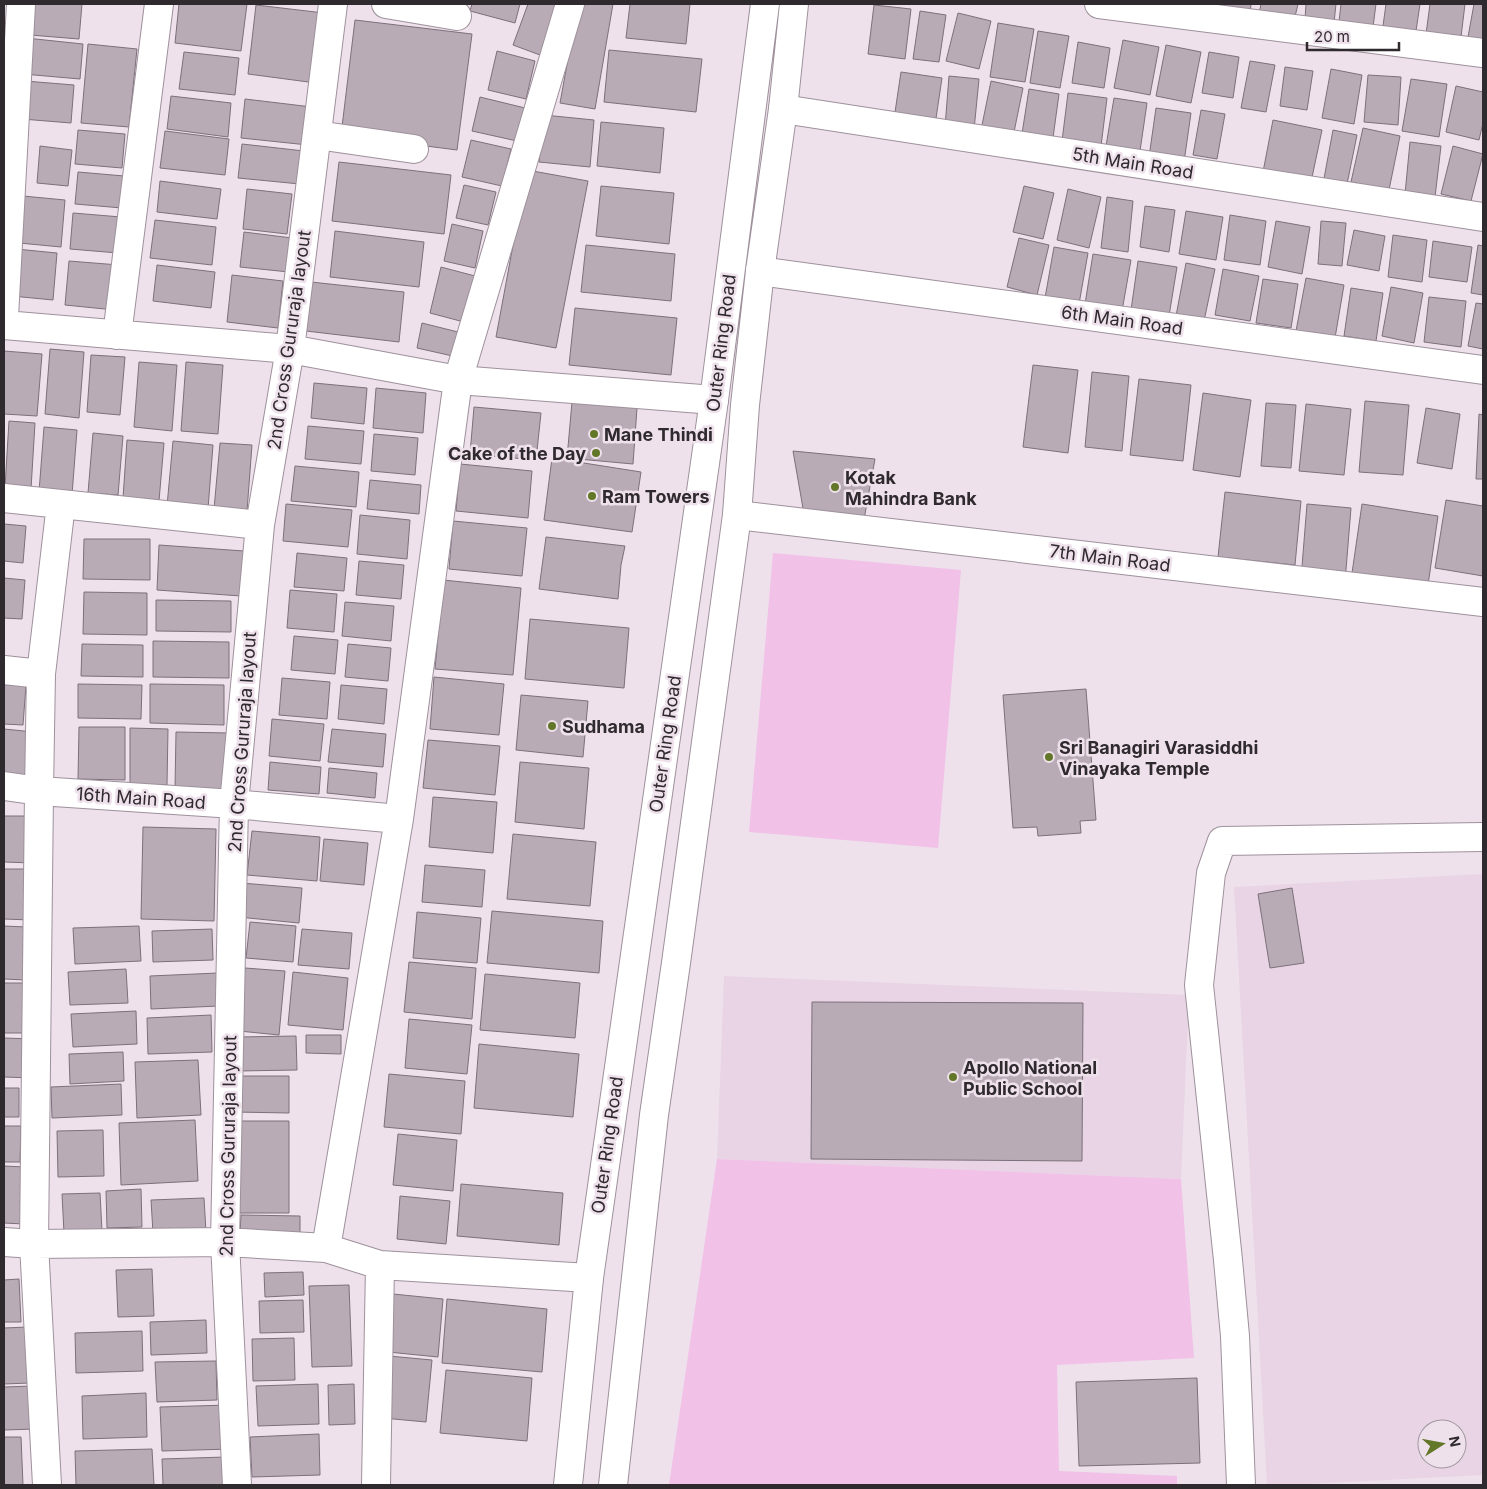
<svg xmlns="http://www.w3.org/2000/svg" width="1487" height="1489" viewBox="0 0 1487 1489" font-family="Inter,sans-serif">
<rect width="100%" height="100%" fill="#eee1ec"/>
<!-- built -->
<path fill="#e8d4e4" fill-rule="evenodd" d="M1483,874v601l-193,10h-23l-33,-598zM1427,1429h30v30h-30z
M724,976l465,19 -8,184 -464,-20z"/>
<!-- green -->
<path fill="#f1c1e8" d="M773,553l188,17 -23,278 -189,-16z
M717,1159l464,20 13,179 -137,7 2,106 118,5v9h-508z"/>
<!-- building -->
<path fill="#b8abb5" stroke="#7c707a" d="M33,4h49l-3,35 -49,-4z
M179,4h68l-6,47 -66,-8z
M472,4h48l-5,19 -45,-12z
M528,4h31l-19,51 -27,-10z
M578,4h35l-18,105 -35,-6z
M630,4h60l-4,40 -60,-6z
M1210,4h41l-1,11 -40,-6z
M1261,4h37l-4,17 -35,-7z
M1306,4h30l-2,19 -29,-4z
M1341,4h35l-3,23 -34,-5z
M1386,4h34l-4,27 -33,-5z
M1430,4h35l-4,33 -35,-3z
M1474,4h9v36l-15,-3z
M256,5l68,8 -8,70 -68,-9z
M874,5l37,4 -6,50 -37,-5z
M920,11l26,4 -7,47 -26,-3z
M958,13l33,8 -12,48 -33,-8z
M355,20l117,14 -15,116 -116,-15z
M998,23l36,6 -9,53 -35,-5z
M1038,31l31,5 -9,52 -30,-5z
M26,38l57,6 -3,35 -57,-5z
M1123,40l36,7 -9,48 -36,-7z
M1078,42l32,6 -6,40 -32,-5z
M88,44l49,5 -8,78 -48,-4z
M1166,45l35,7 -10,51 -35,-7z
M609,50l93,9 -6,53 -92,-10z
M497,51l38,10 -9,38 -38,-9z
M184,52l55,6 -4,37 -56,-6z
M1209,52l30,5 -6,41 -31,-5z
M1250,61l25,4 -9,47 -25,-4z
M1285,67l28,4 -6,39 -27,-4z
M1331,69l31,6 -8,49 -32,-6z
M901,72l41,6 -7,47 -41,-6z
M1368,75l33,2 -3,48 -34,-3z
M949,76l30,3 -5,51 -29,-3z
M1411,79l36,5 -8,53 -37,-6z
M25,81l49,4 -3,38 -49,-4z
M991,81l32,7 -10,49 -32,-7z
M1456,86l27,6v31l-4,17 -33,-8z
M1029,89l30,5 -7,51 -31,-5z
M1068,93l39,5 -6,48 -39,-5z
M171,96l60,7 -3,34 -61,-8z
M480,97l45,11 -8,33 -45,-10z
M1114,98l33,5 -7,48 -34,-5z
M245,99l67,8 -4,38 -67,-7z
M1156,108l35,5 -7,49 -35,-5z
M1201,110l24,4 -8,45 -24,-4z
M544,115l50,5 -4,47 -51,-5z
M1273,120l49,10 -11,52 -48,-10z
M601,122l63,6 -4,45 -63,-7z
M1363,128l37,8 -11,54 -38,-8z
M78,130l47,4 -3,34 -47,-4z
M1333,130l24,5 -11,54 -23,-5z
M165,131l64,8 -4,36 -65,-7z
M471,140l40,9 -9,37 -40,-9z
M1410,142l31,4 -6,51 -30,-3z
M242,144l62,7 -4,33 -62,-6z
M40,146l32,4 -4,36 -31,-3z
M1453,146l30,8 -12,47 -30,-7z
M339,162l112,13 -7,59 -112,-13z
M527,170l61,11 -32,167 -60,-11z
M78,172l46,4 -2,32 -47,-4z
M160,181l61,8 -4,30 -60,-7z
M464,185l32,7 -8,33 -32,-7z
M601,186l73,7 -5,51 -73,-8z
M1024,186l30,7 -11,46 -30,-7z
M247,189l45,5 -5,40 -44,-5z
M1068,189l33,8 -12,51 -32,-8z
M23,196l42,4 -4,47 -42,-4z
M1107,197l26,4 -5,51 -27,-4z
M1145,206l30,4 -6,42 -29,-5z
M1186,211l37,6 -7,43 -37,-6z
M73,213l48,4 -3,36 -48,-4z
M1230,215l36,6 -6,44 -36,-5z
M155,220l61,7 -4,38 -62,-7z
M1276,221l34,6 -8,47 -34,-7z
M1321,221l25,2 -4,43 -24,-2z
M452,224l31,7 -8,37 -31,-7z
M1354,230l31,6 -6,35 -32,-6z
M335,231l89,11 -5,45 -89,-10z
M244,232l48,6 -3,34 -49,-5z
M1393,235l34,5 -5,42 -34,-5z
M1019,238l30,7 -12,50 -30,-8z
M1433,241l39,6 -5,35 -38,-5z
M586,245l89,9 -4,47 -90,-9z
M1478,245l5,1v49l-12,-2z
M1054,247l34,6 -9,51 -34,-6z
M16,249l41,4 -4,47 -41,-4z
M1093,254l38,6 -9,51 -37,-7z
M69,261l50,4 -4,45 -50,-5z
M1138,261l39,6 -8,49 -38,-6z
M1186,263l29,6 -11,52 -28,-5z
M157,265l58,7 -4,36 -58,-7z
M441,267l34,9 -11,46 -34,-9z
M1223,269l36,7 -9,45 -35,-6z
M232,275l51,6 -5,47 -51,-6z
M1306,278l38,7 -9,53 -39,-7z
M1263,279l35,5 -7,44 -35,-5z
M311,282l93,10 -5,50 -93,-11z
M1391,287l32,6 -9,50 -32,-7z
M1351,288l32,5 -7,48 -32,-5z
M1429,297l37,4 -5,46 -37,-5z
M1476,303l7,1v45l-15,-3z
M575,308l102,10 -6,57 -102,-10z
M422,323l40,10 -5,24 -40,-9z
M50,349l34,3 -5,66 -34,-4z
M4,351l38,3 -5,62 -33,-2z
M91,355l34,2 -5,58 -33,-3z
M139,362l38,3 -5,66 -38,-4z
M186,362l37,3 -5,69 -37,-3z
M1033,365l45,5 -10,83 -45,-6z
M1092,372l37,4 -7,75 -37,-4z
M1139,379l52,6 -8,76 -53,-6z
M314,383l53,5 -3,36 -53,-6z
M376,388l50,5 -3,40 -50,-5z
M1203,393l48,7 -11,77 -47,-7z
M1365,401l44,4 -6,70 -44,-3z
M572,402l65,6 -4,56 -66,-6z
M1266,403l30,2 -5,63 -30,-2z
M1306,404l45,5 -7,66 -45,-4z
M474,407l67,6 -5,47 -66,-6z
M1426,408l34,6 -8,55 -35,-6z
M1479,414l4,1v64h-7z
M9,421l26,2 -4,66 -26,-2z
M308,426l56,5 -3,33 -56,-5z
M44,427l33,3 -5,65 -33,-3z
M93,433l30,3 -5,59 -30,-2z
M374,434l44,4 -3,37 -44,-4z
M127,440l37,3 -5,58 -36,-3z
M173,441l40,4 -5,64 -41,-3z
M220,443l32,2 -5,66 -33,-2z
M793,451l82,8 -12,66 -59,-11z
M552,458l89,14 -9,60 -88,-12z
M460,464l72,7 -4,47 -72,-7z
M295,466l64,6 -3,35 -65,-6z
M370,480l51,5 -2,29 -52,-5z
M1225,492l76,9 -6,64 -77,-8z
M1446,500l37,6v70l-48,-8z
M286,504l66,6 -4,37 -65,-6z
M1307,504l44,4 -6,74 -44,-3z
M1362,504l76,12 -10,69 -76,-12z
M360,515l50,5 -3,39 -50,-5z
M453,521l74,7 -5,48 -73,-7z
M4,524l22,2 -3,37 -19,-2z
M546,537l79,9 -4,19 -3,34 -79,-10z
M84,539h66v41l-67,-1z
M159,545l85,6 -3,45 -84,-6z
M297,553l50,5 -3,33 -50,-4z
M359,561l45,4 -3,34 -45,-4z
M4,578l21,2 -3,39 -18,-1z
M443,580l78,8 -8,87 -78,-6z
M290,590l47,4 -3,38 -47,-4z
M84,592l63,1v42l-64,-1z
M156,600l75,1v31l-75,-1z
M345,602l49,4 -3,35 -49,-5z
M530,619l99,9 -5,60 -99,-9z
M294,636l44,4 -3,34 -44,-4z
M153,641l76,1v36l-76,-1z
M82,644l61,1v32l-62,-1z
M348,644l43,4 -3,33 -43,-4z
M434,677l70,7 -5,51 -69,-6z
M282,678l48,4 -3,37 -48,-4z
M4,683l22,2 -3,40 -19,-1z
M78,684l64,1 -1,34 -63,-1z
M150,684l74,1v40l-74,-2z
M341,685l46,4 -3,35 -46,-5z
M1086,689l10,131 -16,1 1,12 -43,3 -1,-9 -24,1 -10,-133z
M521,695l67,6 -5,56 -67,-7z
M272,719l52,5 -4,37 -51,-5z
M79,727h46v53l-47,-1z
M130,728l38,1 -1,56 -37,-1z
M4,729l30,3 -4,45 -26,-2z
M332,729l54,5 -3,33 -55,-5z
M176,732l54,1 -1,57 -54,-1z
M428,740l72,6 -5,49 -72,-7z
M270,762l51,5 -2,27 -51,-4z
M520,762l69,6 -5,61 -69,-7z
M329,768l48,5 -2,25 -48,-5z
M433,797l64,5 -4,51 -64,-6z
M4,816h29l-1,47 -28,-1z
M143,827l73,2 -2,92 -73,-2z
M252,831l68,6 -3,44 -70,-6z
M513,834l83,8 -6,64 -83,-7z
M324,839l44,4 -4,42 -44,-4z
M425,865l60,5 -3,37 -60,-5z
M4,869h28l-1,51 -27,-1z
M241,883l61,5 -3,35 -61,-6z
M1292,888l12,75 -34,5 -12,-74z
M492,911l111,10 -4,52 -112,-10z
M417,912l64,6 -4,45 -64,-5z
M250,922l46,4 -3,36 -47,-4z
M4,926l23,1 -1,53 -22,-1z
M139,926l2,35 -66,3 -2,-36z
M212,929l1,31 -60,2 -1,-31z
M302,929l50,4 -3,36 -51,-4z
M409,962l67,6 -4,51 -68,-7z
M245,968l40,3 -6,64 -40,-4z
M126,969l2,34 -58,2 -2,-33z
M293,972l55,6 -5,52 -55,-5z
M218,973l1,33 -68,3 -1,-33z
M485,974l95,9 -5,55 -95,-8z
M4,983h21l-2,50h-19z
M812,1002l271,1 -1,158 -271,-2z
M136,1011l1,33 -64,3 -2,-33z
M211,1015l1,37 -64,2 -1,-36z
M409,1019l63,6 -5,49 -62,-6z
M306,1035h35v19l-35,-1z
M296,1036l1,34 -58,1 -1,-34z
M4,1038l30,1v39l-30,-1z
M479,1044l100,10 -6,63 -99,-9z
M123,1052l1,29 -54,3 -1,-30z
M198,1060l3,55 -64,3 -2,-56z
M389,1074l76,7 -4,53 -77,-7z
M234,1076h55v37l-55,-1z
M121,1084l1,31 -70,3 -1,-31z
M4,1088h15v29h-15z
M195,1120l3,61 -77,4 -2,-62z
M237,1121h52v92h-53z
M4,1126h17l-1,36h-16z
M103,1130l1,46 -46,1 -1,-46z
M398,1134l59,6 -4,51 -60,-6z
M4,1166l21,1 -1,57 -20,-1z
M461,1184l102,9 -4,52 -102,-9z
M141,1189l1,38 -35,1 -1,-37z
M100,1193l2,38 -38,2 -2,-39z
M400,1196l50,5 -4,43 -49,-5z
M204,1198l2,34 -53,1 -2,-33z
M241,1215l59,1v18h-60z
M152,1269l2,47 -36,1 -2,-47z
M303,1272l1,23 -39,2 -1,-24z
M19,1279l2,43h-17v-42z
M349,1285l3,81 -40,1 -3,-81z
M393,1294l50,5 -5,58 -50,-5z
M447,1299l100,10 -5,63 -100,-9z
M303,1300l1,32 -44,1 -1,-32z
M206,1320l1,33 -56,2 -1,-33z
M28,1327l2,56 -26,1v-56z
M142,1331l1,40 -67,2 -1,-40z
M294,1338l1,42 -42,1 -1,-42z
M389,1356l43,4 -6,62 -43,-4z
M216,1361l1,39 -60,2 -2,-40z
M446,1370l86,8 -5,63 -87,-8z
M1197,1378l3,85 -121,3 -3,-84z
M318,1384l1,40 -61,2 -2,-40z
M354,1384l1,40 -26,1 -1,-40z
M32,1386l2,43 -30,1v-43z
M146,1393l1,44 -64,2 -1,-43z
M229,1405l2,44 -69,2 -2,-44z
M319,1434l1,41 -68,2 -2,-40z
M4,1437h17l2,48h-19z
M152,1449l2,36h-78l-1,-34z
M225,1457l1,28h-63l-1,-26z"/>
<g fill="none" stroke-linecap="round" stroke-linejoin="round">
<!-- minor casing -->
<g stroke="#9e919b" stroke-width="30">
<path id="minor" d="M386,4l71,12
M1099,4l384,49
M783,109l700,108
M317,135l97,14
M760,271l723,99
M4,317l17,-313
M4,325l286,24 168,31 256,20
M117,335l42,-331
M4,498l256,27
M737,515l746,87
M4,670l37,4
M4,786l35,5 195,13 165,15
M4,1242l30,2 191,-2 101,6 54,17 209,13
M326,1248l73,-429 59,-439 112,-376
M47,1485l-13,-241 5,-453 2,-117 20,-170
M237,1485l-12,-243 9,-438 26,-279 30,-176 43,-345
M376,1485l4,-220
M1241,1485l-6,-149 -7,-76 -29,-275 12,-112 11,-32 261,-4"/>
</g>
<!-- highway casing -->
<g stroke="#9e919b" stroke-width="30">
<path id="highway" d="M568,1485l21,-207 125,-878 51,-396
M613,1485l41,-370 22,-152 61,-448 8,-110 15,-134 23,-162 11,-105"/>
</g>
<!-- minor -->
<use href="#minor" stroke="#fff" stroke-width="28"/>
<!-- highway -->
<use href="#highway" stroke="#fff" stroke-width="28"/>
</g>
<!-- markers -->
<g fill="#627727" stroke="#eee1ec" stroke-width="2">
<circle cx="594" cy="434" r="5"/>
<circle cx="596" cy="453" r="5"/>
<circle cx="835" cy="487" r="5"/>
<circle cx="592" cy="496" r="5"/>
<circle cx="552" cy="726" r="5"/>
<circle cx="1049" cy="757" r="5"/>
<circle cx="953" cy="1077" r="5"/>
</g>
<g text-anchor="middle" dominant-baseline="central" stroke-width="5" stroke-linejoin="round" paint-order="stroke">
<!-- street labels -->
<g font-size="18" fill="#2f2a2e" stroke="#eee1ec">
<text transform="translate(1133 163) rotate(9)">5th Main Road</text>
<text transform="translate(1122 320) rotate(8)">6th Main Road</text>
<text transform="translate(289 340) rotate(-82)">2nd Cross Gururaja layout</text>
<text transform="translate(721 343) rotate(-83)">Outer Ring Road</text>
<text transform="translate(1110 558) rotate(7)">7th Main Road</text>
<text transform="translate(242 742) rotate(-86)">2nd Cross Gururaja layout</text>
<text transform="translate(665 744) rotate(-82)">Outer Ring Road</text>
<text transform="translate(141 798) rotate(4)">16th Main Road</text>
<text transform="translate(607 1145) rotate(-82)">Outer Ring Road</text>
<text transform="translate(228 1146) rotate(-89)">2nd Cross Gururaja layout</text>
</g>
<!-- poi labels -->
<g font-size="18" font-weight="bold" fill="#2f2a2e" stroke="#eee1ec" text-anchor="start">
<text x="604" y="434">Mane Thindi</text>
<text x="586" y="453" text-anchor="end">Cake of the Day</text>
<text x="845" y="477">Kotak<tspan x="845" dy="21">Mahindra Bank</tspan></text>
<text x="602" y="496">Ram Towers</text>
<text x="562" y="726">Sudhama</text>
<text x="1059" y="747">Sri Banagiri Varasiddhi<tspan x="1059" dy="21">Vinayaka Temple</tspan></text>
<text x="963" y="1067">Apollo National<tspan x="963" dy="21">Public School</tspan></text>
</g>
</g>
<!-- border -->
<rect width="1487" height="1489" fill="none" stroke="#2f2a2e" stroke-width="10"/>
<!-- north arrow -->
<g transform="translate(1442 1444) rotate(79)"><circle r="24" fill="#eee1ec" stroke="#a298a0"/>
<path d="M0-4L9 19L0 12L-9 19Z" fill="#627727"/>
<text y="-8" font-size="14" font-weight="bold" text-anchor="middle" fill="#2f2a2e">N</text>
</g>
<!-- scale -->
<path d="M1307 42v8h92v-8" fill="none" stroke="#2f2a2e" stroke-width="2.5"/>
<text x="1314" y="42" font-size="15" fill="#2f2a2e" stroke="#eee1ec" stroke-width="4" paint-order="stroke">20 m</text>
</svg>
